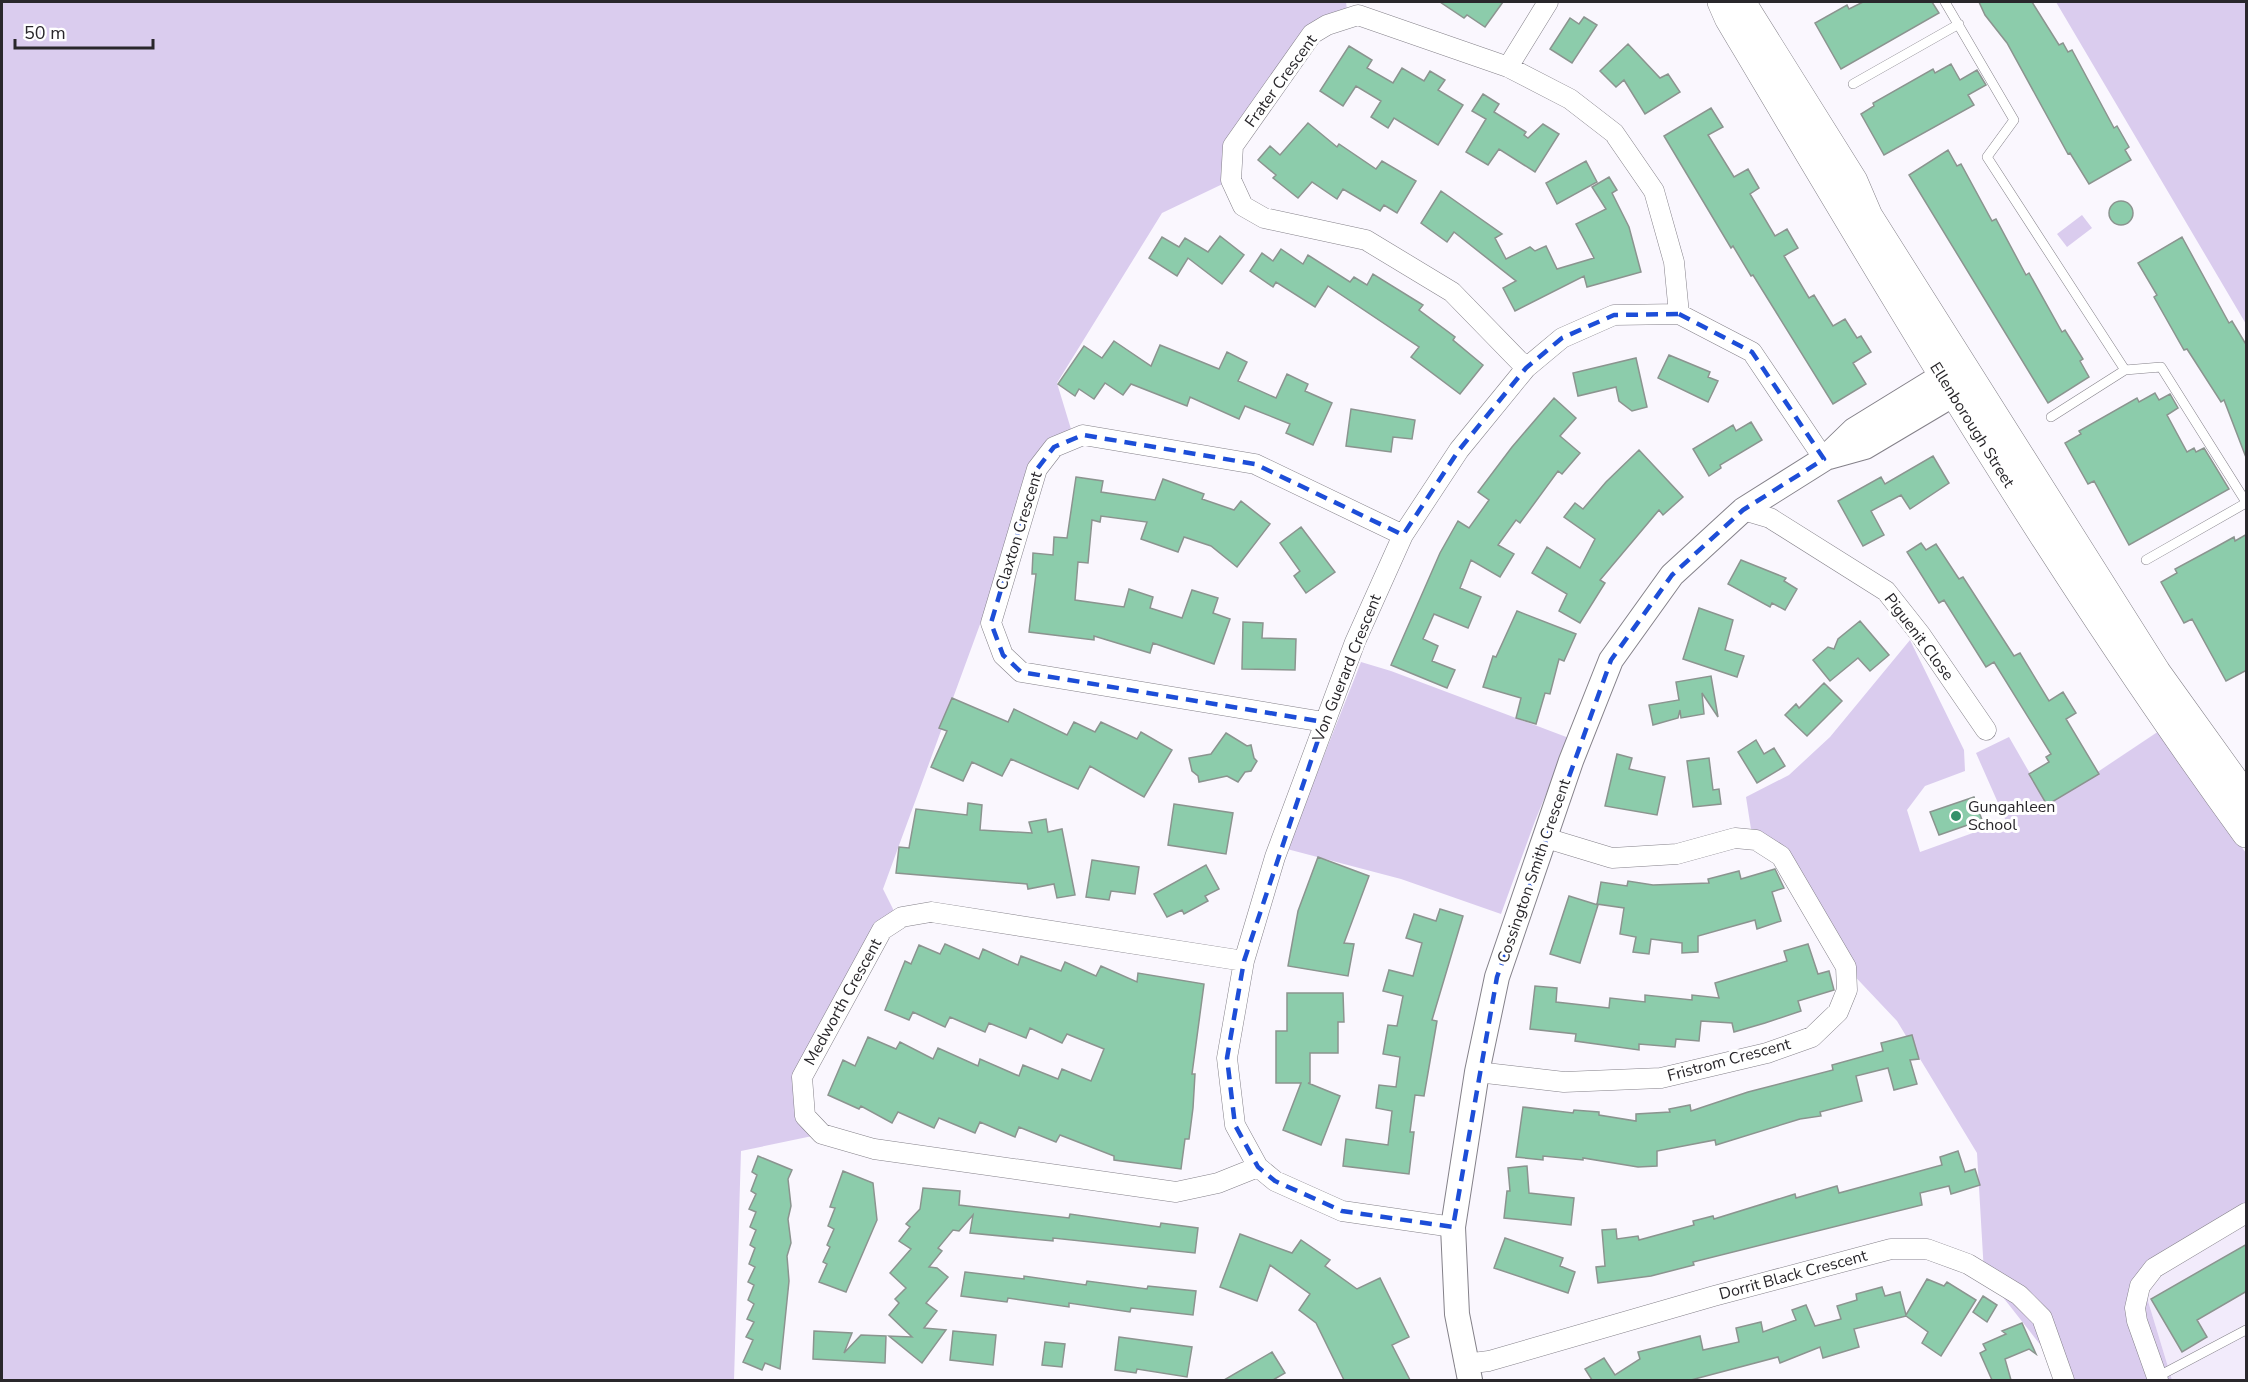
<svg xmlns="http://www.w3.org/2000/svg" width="2248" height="1382" viewBox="0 0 2248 1382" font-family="'Nunito Sans',sans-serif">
<rect width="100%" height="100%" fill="#faf7fe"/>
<!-- built -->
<path fill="#f2ebfb" d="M2246,1217v163h-74l-31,-102z"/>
<!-- green -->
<path fill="#daccee" d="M2,2h1344l1,8 -36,24 -78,112 -2,34 -69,33 -105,170 17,56 -37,30 -154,420 12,24 -93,164 20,57 -81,17 -7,229h-732z
M2056,2h190v322z
M2082,215l10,13 -25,19 -10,-13z
M1910,640l54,110 1,21 -40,15 -18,24 13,42 86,-31 -30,-68 33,-16 39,68 111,-74 87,122v364l-105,61 31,102h-104l-84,-107 -7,-120 -80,-132 -51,-54 -41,-72 -54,-66 -5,-32 43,-22 41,-38z
M1361,662l30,9 178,67 -34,83 -34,93 -100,-35 -114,-30z"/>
<!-- building -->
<path fill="#8cccab" stroke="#8b948f" stroke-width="1.5" d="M1440,2h63l-18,25 -18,-12 -3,3z
M1863,2h69l7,11 -98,56 -26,-46 32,-18 2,4z
M1979,2h53l27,43 4,-2 5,9 4,-2 42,78 3,-2 12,21 -4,3 6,10 -42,24 -19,-31 -2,1 -61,-111 -22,-28z
M1584,17l13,8 -25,38 -22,-14 20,-31 9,6z
M1628,44l32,34 8,-4 12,18 -35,22 -21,-34 -8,7 -16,-16z
M1349,46l23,14 -5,8 26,15 9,-15 22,13 6,-10 15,9 -7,10 25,15 -25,40 -44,-27 -6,10 -17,-11 10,-16 -25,-15 -13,20 -23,-15z
M1951,64l9,16 17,-10 9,15 -18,10 6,10 -90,50 -23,-41 13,-8 -1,-3 60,-34 2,4z
M1483,94l16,10 -5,8 32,20 -2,3 4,3 15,-14 16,10 -24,38 -36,-23 -11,16 -22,-13 20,-33 -14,-8z
M1711,108l12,19 -15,8 26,42 14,-8 11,19 -9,6 25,42 12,-7 11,19 -14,8 25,42 5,-3 19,31 12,-7 12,19 4,-2 10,16 -18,11 13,21 -33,20 -80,-129 -2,1 -18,-30 -2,2 -67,-112z
M1308,123l29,24 2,-3 37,25 6,-8 34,20 -19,32 -13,-8 -4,6 -37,-22 -6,10 -25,-17 -14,16 -25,-20 3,-3 -18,-15 12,-14 10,9z
M1948,150l9,16 4,-2 31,57 4,-2 30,56 3,-2 33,59 3,-2 18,29 -3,2 9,16 -41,26 -139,-228z
M1586,161l11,21 -40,22 -11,-21z
M1609,177l8,13 -5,3 17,34 12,45 -54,15 -3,-11 -69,35 -12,-23 13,-7 -62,-49 -7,10 -26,-19 20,-32 61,43 -7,4 11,21 24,-12 5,4 11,-5 11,23 37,-11 -18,-34 30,-15 -14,-22z
M2109 213a12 12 0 1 1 24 0a12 12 0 1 1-24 0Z
M1220,236l24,19 -22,29 -34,-26 -11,18 -28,-18 13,-21 17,10 6,-9 23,14z
M2182,237l47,86 3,-2 15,25v114l-23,-60 -3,2 -34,-53 -3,1 -30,-53 3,-2 -19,-32z
M1281,249l22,15 5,-9 42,27 4,-5 13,8 6,-11 50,31 -4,5 36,27 -2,3 30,25 -23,29 -49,-37 8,-10 -91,-61 -13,21 -39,-25 -3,5 -23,-16 12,-18 11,8z
M1114,341l37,25 9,-21 59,24 8,-17 20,10 -9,19 38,17 11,-24 21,10 -3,7 27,12 -19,42 -27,-12 4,-9 -45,-18 -6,13 -49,-22 -3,9 -56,-22 -8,11 -18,-12 -11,16 -15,-10 -4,7 -17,-12 26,-38 18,12z
M1669,355l41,17 -2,5 10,4 -10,21 -50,-24z
M1636,358l11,49 -15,4 -13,-10 -3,-14 -38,9 -5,-23z
M2155,393l4,7 11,-6 8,14 -11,7 20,37 7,-4 2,4 8,-4 25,41 -100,56 -35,-64 -6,3 -23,-41 16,-9 -2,-3 58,-33 2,4z
M1554,398l22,20 -16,18 20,17 -18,21 -4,-3 -38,52 -4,-3 -18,25 16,9 -14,23 -29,-17 -11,28 21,9 -13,31 -34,-14 -11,25 15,7 -6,15 23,9 -8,18 -56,-23 49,-112 18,-32 11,7 20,-28 -11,-8 34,-45z
M1351,409l64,11 -3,19 -19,-2 -2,15 -45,-6z
M1751,422l11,18 -42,25 1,3 -12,8 -16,-27 40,-24 3,6z
M1639,450l44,47 -20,18 -4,-5 -59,70 5,3 -25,40 -21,-12 8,-17 -35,-21 15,-26 33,21 15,-29 -31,-22 11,-14 8,6 23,-27z
M1933,456l16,27 -39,26 -9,-14 -30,16 13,24 -21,11 -25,-45 43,-24 4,7z
M1076,477l27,4 -2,11 54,8 8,-21 41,15 -2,5 32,11 7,-9 29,23 -33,43 -26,-21 -27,-9 -6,15 -37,-13 6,-17 -46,-6 -1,6 -8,-2 -4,43 -10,-1 -3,38 49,7 5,-18 24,8 -3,11 32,10 10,-28 26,8 -5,15 17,6 -16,45 -61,-21 -3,10 -56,-17v4l-65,-8 7,-58h-4l1,-21 20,2 1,-18 13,1z
M1301,527l34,45 -29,21 -12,-17 6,-5 -20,-28z
M2247,534v136l-21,11 -34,-62 -8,4 -23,-41 16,-9 -2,-4 41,-22 18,-10 1,4z
M1921,543l5,7 10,-6 23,35 4,-2 51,79 6,-3 29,48 14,-9 13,21 -10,6 33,55 -52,31 -18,-31 20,-12 -3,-5 5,-3 -57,-92 -8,5 -42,-67 -5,3 -32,-51z
M1741,560l45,18 -2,3 13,8 -12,21 -13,-7 -2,4 -42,-23z
M1699,608l34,12 -8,30 19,6 -7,21 -54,-18z
M1517,611l59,23 -12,27 -5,-2 -9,35 -5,-1 -9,31 -20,-6 5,-20 -38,-11 10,-31 3,1z
M1860,621l29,34 -19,16 -12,-13 -28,23 -17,-21 15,-13 6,2 4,-10z
M1243,622l20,1 -1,15 34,1 -1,31 -53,-1z
M1711,676l7,41 -16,-24 2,21 -23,4 -1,-8 -2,8 -25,7 -4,-20 30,-5 -3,-18z
M1824,683l18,18 -35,35 -22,-21 11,-11 3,4z
M952,698l56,24 6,-13 53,26 7,-13 21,10 6,-10 36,17 4,-7 31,18 -28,47 -54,-31 -12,23 -67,-30 -9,17 -30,-14 -9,19 -32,-14 16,-36 -8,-3z
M1226,733l21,13 4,-1 3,13 3,3 -6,10 -6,1 -7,10 -11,-6 -28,6 -1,-6 -6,-5 -3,-13 22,-4z
M1756,740l8,14 10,-6 11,18 -28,17 -19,-31z
M1617,754l15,4 -3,11 36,8 -8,38 -52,-9z
M1709,758l4,32 6,-1 2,15 -28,3 -6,-46z
M1974,797l8,23 -43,15 -9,-23z
M968,803l14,2 -2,25 52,3 -3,-11 17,-3 2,13 14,-3 13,66 -18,3 -3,-14 -26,5 -1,-5 -131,-11 3,-26 10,1 7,-39 51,6z
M1174,804l59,9 -7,41 -58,-9z
M1318,857l51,19 -25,67 10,1 -6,32 -60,-10 10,-55z
M1092,860l47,7 -4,27 -24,-3 -2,9 -23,-3z
M1206,865l13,24 -14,7 3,5 -24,13 -2,-4 -15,7 -13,-23z
M1775,869l9,19 -12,4 9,29 -24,8 -2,-9 -57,16v16l-16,1v-10l-31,-4 -2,15 -16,-2 3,-15 -16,-3 4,-26 -27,-4 4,-22 26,4 1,-5 25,4 56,-2 -1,-4 31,-8 2,8z
M1569,896l29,9 -18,58 -30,-9z
M1440,909l23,7 -31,104 5,1 -13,75 -9,-1 -5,37h4l-5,42 -66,-8 3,-27 42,6 4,-34 -16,-3 3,-23 17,2 4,-30 -17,-3 5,-29 9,1 6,-30 -20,-5 6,-21 24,6 9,-33 -16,-5 8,-24 22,7z
M945,944l34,15 4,-10 35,16 3,-9 40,15 4,-9 31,14 5,-10 36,16 1,-9 66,11 -12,90h3l-2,34 -4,31h-4l-4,30 -67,-9v-4l-54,-21 -4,7 -37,-15 -4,10 -35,-15 -5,11 -36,-15 -5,10 -36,-16 -6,11 -31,-17 -2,3 -31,-14 15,-35 12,6 13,-29 28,12 4,-7 33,17 5,-11 40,18 2,-7 39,17 4,-11 35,14 4,-10 29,12 13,-32 -37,-15 -5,9 -32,-15 -4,10 -37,-15 -4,9 -35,-15 -5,10 -32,-15 -4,8 -24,-10 20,-49 6,3 8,-19 21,9z
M1808,944l10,30 11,-3 5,19 -36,11 3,10 -36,12 -31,9 -2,-9 -31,-2 -2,20 -23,-2 -1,8 -36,-3v6l-64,-9 1,-7 -46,-5 5,-43 22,2 -1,14 53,6 1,-10 35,4v-7l47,5v-5l27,3 -4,-15 72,-22 -3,-10z
M1287,993h56l1,29h-6v31h-28v30h-2l32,13 -19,49 -38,-15 18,-47h-25v-52h11z
M1912,1035l7,24 -9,1 7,24 -23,6 -6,-22 -32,8 6,25 -42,11 1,4 -21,3 -84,26 -1,-5 -58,11v15l-19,1 -55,-9v2l-40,-4v4l-27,-3 7,-50 50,6 1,-3 25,2v3l37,6v-7l34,-2 -1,-3 21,-4 1,6 57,-19 85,-22 -1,-5 51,-14 -2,-8z
M1958,1151l7,21 10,-3 5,16 -29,9 -2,-8 -29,7 2,12 -229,57 1,3 -43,11 -53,7 -2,-16 9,-1 -3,-36 14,-1 1,10 21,-3 1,4 55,-15 -1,-4 20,-5 1,3 81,-25 1,4 41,-12 2,7 103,-28 -2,-8z
M758,1156l34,14 -4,9 3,27 -3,13 3,24 -4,13 2,25 -9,88 -15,-6 -3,7 -19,-8 10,-22 -7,-3 8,-15 -7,-3 7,-15 -6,-4 6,-15 -6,-3 7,-15 -6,-3 6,-16 -5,-3 6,-15 -6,-3 6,-15 -7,-3 7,-15 -5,-3 6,-16 -5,-3z
M1527,1166l2,27 45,5 -3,27 -67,-7 3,-27h3l-2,-23z
M843,1171l30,12 4,37 -31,72 -27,-10 8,-18 -4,-2 7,-15 -3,-2 7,-16 -6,-3 7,-18 -5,-1z
M923,1188l37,3 -1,14 110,13 1,-4 90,13 1,-4 37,5 -3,25 -142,-15v3l-83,-8 3,-18 -14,16 -6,-1 -15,18 4,3 -13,16 8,1 11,9 -22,26 11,8 -13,17 22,2 -24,33 -33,-27 23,1 -23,-22 10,-12 -4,-4 11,-11 -16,-15 21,-24 -12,-8 11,-14 -4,-3 14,-15z
M1240,1234l52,19 9,-13 29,20 -5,6 32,23 23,-11 29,59 -17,8 18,35h-66l-28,-57 -17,-13 11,-16 -40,-29 -13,36 -37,-14z
M1505,1238l58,20 -3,8 15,6 -7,21 -74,-25z
M2247,1244v47l-50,29 10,17 -25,15 -31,-53z
M965,1272l59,7v-3l62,9 1,-4 60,8 1,-3 48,5 -3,24 -62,-7 -1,4 -61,-9v4l-61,-9 -1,4 -46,-6z
M1927,1279l17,7 3,-4 29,18 -35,56 -19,-13 6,-11 -22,-16 -52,13 5,18 -36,11 -3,-11 -40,16 -2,-6 -87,23h-99l-7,-11 19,-11 11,17 25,-16 -2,-7 62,-16 3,14 36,-8 -3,-14 25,-6 2,10 33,-12 -4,-10 14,-5 9,21 26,-7 -4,-13 20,-6 -1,-6 26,-7 3,9 15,-4 6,23z
M1983,1296l14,9 -10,17 -14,-10z
M2022,1323l14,31 -7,-5 -24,10 6,21h-19l-12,-27 6,-3 -3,-6 23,-10 -4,-3z
M814,1331l38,2 -8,20 17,-18 25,1 -1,27 -72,-4z
M953,1331l43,4 -3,30 -43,-5z
M1119,1337l73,10 -5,30 -50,-8 -1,4 -21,-3z
M1045,1342l20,2 -3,23 -20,-2z
M1272,1352l13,21 -12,7h-49z"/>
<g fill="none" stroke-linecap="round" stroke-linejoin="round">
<!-- service casing -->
<g stroke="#848189" stroke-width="10">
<path id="service" d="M1945,2l69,118 -27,37 138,213 36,-3 85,135
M1853,84l106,-60
M2051,417l74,-47
M2146,560l100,-57
M2157,1377l89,-47"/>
</g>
<!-- minor casing -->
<g stroke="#848189" stroke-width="21">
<path id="minor" d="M1508,67l40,-65
M1526,368l-74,-76 -86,-52 -102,-22 -21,-12 -12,-26 2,-34 79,-112 15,-9 31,-10 150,52 62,32 44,34 40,58 20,71 5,52
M1743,510l27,8 116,73 34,43 66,96
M1324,722l-303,-50 -18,-17 -12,-32 46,-154 17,-22 29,-12 172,29 148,71
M1244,961l-313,-49 -29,5 -20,13 -80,147 3,39 17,18 52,15 302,43 42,-9 40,-16
M1477,1072l87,10 97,-4 106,-25 45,-16 26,-25 9,-22 -1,-23 -65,-111 -25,-16 -21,-2 -58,16 -65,4 -66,-20
M1453,1227l-111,-16 -67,-30 -17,-14 -23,-42 -8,-67 17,-97 31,-104 80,-215 48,-107 56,-85 67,-82 36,-30 52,-23 65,-1 73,38 72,107
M1465,1364l24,-3 225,-65 177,-47h36l41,15 51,31 23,23 22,62
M2158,1380l-21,-59 -2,-13 5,-22 14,-18 92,-55"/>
</g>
<!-- tertiary casing -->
<g stroke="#848189" stroke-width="26">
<path id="tertiary" d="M1829,457l36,-10 106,-63
M1470,1380l-13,-66 -4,-87 24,-155 20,-95 74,-216 40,-101 61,-85 71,-65 81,-51 30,-29 104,-64"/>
</g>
<!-- secondary casing -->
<g stroke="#848189" stroke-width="28">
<path id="secondary" d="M1721,2l7,16c165,278 328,555 518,816
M1742,2l112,179 15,35 288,456 89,124"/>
</g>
<!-- service -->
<use href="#service" stroke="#fff" stroke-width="9"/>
<!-- minor -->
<use href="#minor" stroke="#fff" stroke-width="20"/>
<!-- tertiary -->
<use href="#tertiary" stroke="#fff" stroke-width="24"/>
<!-- secondary -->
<use href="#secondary" stroke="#fff" stroke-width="27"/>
</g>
<!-- marked area -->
<path fill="none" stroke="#1d4ed8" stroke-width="4.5" stroke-dasharray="12 8" stroke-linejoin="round" d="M1679,314l73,38 72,107 -81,51 -71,65 -61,85 -114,317 -44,250 -111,-16 -67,-30 -17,-14 -23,-42 -8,-67 17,-97 80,-239 -303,-50 -18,-17 -12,-32 46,-154 17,-22 29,-12 172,29 148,71 56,-85 67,-82 36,-30 52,-23z"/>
<!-- markers -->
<circle fill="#339169" stroke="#fff" stroke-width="2" cx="1956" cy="816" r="6"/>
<g text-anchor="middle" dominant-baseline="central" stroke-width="6" stroke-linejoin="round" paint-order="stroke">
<!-- street labels -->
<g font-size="16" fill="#29272b" stroke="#fff">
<text transform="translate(1281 81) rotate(-54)">Frater Crescent</text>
<text transform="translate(1972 425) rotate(58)">Ellenborough Street</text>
<text transform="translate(1019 531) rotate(-73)">Claxton Crescent</text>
<text transform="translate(1919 637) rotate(53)">Piguenit Close</text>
<text transform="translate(1347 668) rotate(-68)">Von Guerard Crescent</text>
<text transform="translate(1534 871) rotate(-71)">Cossington Smith Crescent</text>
<text transform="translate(843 1002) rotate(-61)">Medworth Crescent</text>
<text transform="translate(1729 1060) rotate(-15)">Fristrom Crescent</text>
<text transform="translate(1793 1275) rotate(-15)">Dorrit Black Crescent</text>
</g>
<!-- poi labels -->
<g font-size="16" fill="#29272b" stroke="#fff" text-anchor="start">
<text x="1968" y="807">Gungahleen<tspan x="1968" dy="18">School</tspan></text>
</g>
</g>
<!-- border -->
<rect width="2248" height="1382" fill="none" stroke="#29272b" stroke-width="6"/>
<!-- scale -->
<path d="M15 39v9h138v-9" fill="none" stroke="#29272b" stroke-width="3"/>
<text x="24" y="39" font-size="18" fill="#29272b" stroke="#ffffff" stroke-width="4.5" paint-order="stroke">50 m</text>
</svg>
